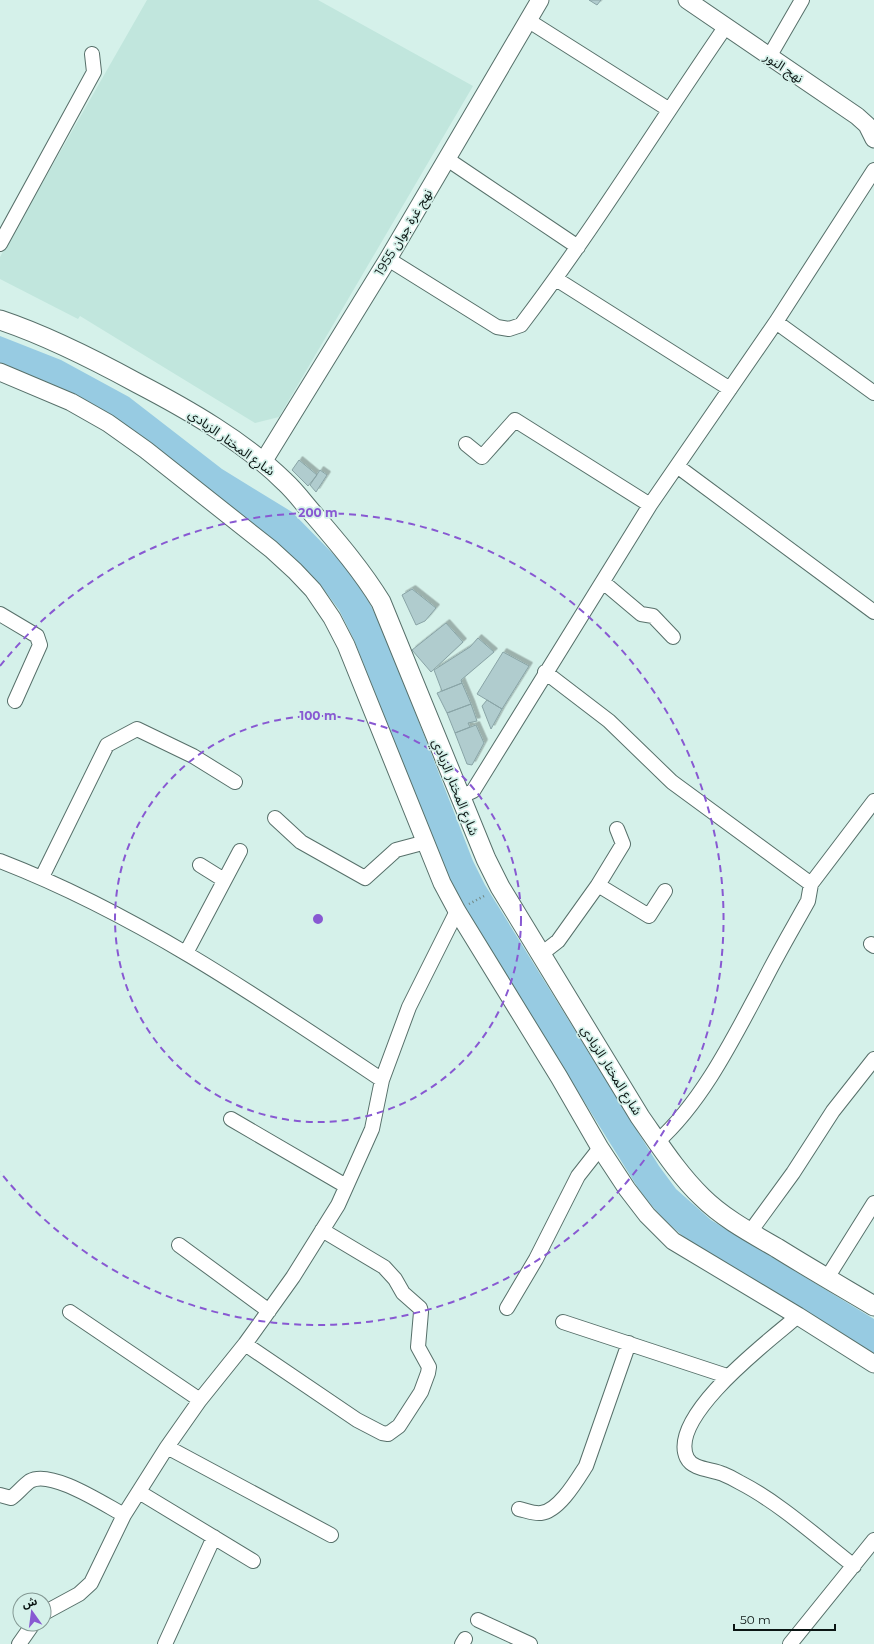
<svg xmlns="http://www.w3.org/2000/svg" width="874" height="1644" viewBox="0 0 874 1644" font-family="Montserrat,'Noto Sans Arabic',sans-serif">
<defs>
<filter id="shadow"><feDropShadow dx="3.5" dy="-3.5" stdDeviation="0" flood-color="#0004"/></filter>
</defs>
<rect width="100%" height="100%" fill="#d5f1ea"/>
<!-- built -->
<path fill="#c1e6dd" d="M147,0h171l155,86 -194,331 -24,6 -175,-107 -2,3 -78,-40v-22z"/>
<!-- water -->
<path fill="#97cbe2" d="M0,336l61,24 68,37 93,72 70,43 54,55 23,35 15,30 89,229 12,24 174,281 17,23 35,31 163,99v35l-177,-107c-23,-17 -42,-35 -59,-59l-167,-268 -22,-41 -95,-239 -15,-30 -20,-27 -18,-17 -78,-65 -215,-134 -8,-3z"/>
<!-- building -->
<path fill="#b0ccce" stroke="#89a4a6" filter="url(#shadow)" d="M589,0h12l-4,5z
M299,460l18,15 -9,11 -16,-16z
M320,470l7,5 -11,17 -6,-7z
M412,589l24,19 -11,13 -9,4 -14,-30z
M446,623l17,19 -32,30 -19,-22z
M478,638l16,14 -33,28 1,3 -20,8 -8,-21 36,-23z
M503,652l26,14 -27,43 -25,-15z
M462,683l9,21 -24,9 -10,-20z
M487,700l15,9 -11,20 -9,-23z
M471,704l6,17 -9,2 2,4 -15,6 -8,-20z
M476,725l8,18 -12,22 -5,-1 -12,-31z"/>
<g fill="none" stroke-linecap="round" stroke-linejoin="round">
<!-- minor casing -->
<g stroke="#57706a" stroke-width="16">
<path id="minor" d="M529,21l139,88
M769,57l33,-57
M447,159l131,88
M0,244l94,-172 -2,-18
M388,259l109,68 12,2 12,-4c73,-96 136,-199 205,-299
M556,279l174,110
M776,322l98,71
M466,444l16,13 33,-37 135,85
M677,466l197,146
M603,582l38,32 12,2 20,21
M0,614l37,22 3,9 -25,56
M545,672l64,49 63,61 139,102 -3,17c-15,27 -31,54 -45,82 -29,54 -60,118 -106,159
M460,797l13,-6 177,-286 126,-183 98,-152
M275,818l26,24 64,36 31,-28 30,-8
M0,861c137,53 260,137 382,219
M200,865l24,15
M42,877l65,-132 30,-16 56,27 42,26
M811,884l63,-83
M598,885l25,-41 -6,-15
M871,944l3,2
M186,953l54,-102
M540,955l18,-14 40,-56 51,31 16,-25
M231,1119l115,67
M750,1232l43,-59 40,-62 41,-52
M179,1245l90,66
M827,1278l47,-75
M507,1308l29,-49 42,-83 22,-28
M70,1312l130,88
M798,1316c-27,23 -131,101 -111,142 6,12 25,11 36,16 5,2 11,5 16,8 41,21 79,56 115,84
M563,1322l164,54
M245,1344l112,76 25,13 6,1 11,-8 22,-34 7,-19 1,-6 -11,-20 3,-35 -1,-4 -17,-15 -8,-14 -11,-12 -62,-37
M167,1447l164,88
M139,1492l114,69
M0,1495l11,3c7,-5 12,-12 19,-17 21,-12 75,24 94,34
M519,1509c6,1 15,5 22,4 18,-2 36,-33 45,-47l43,-123
M44,1613l35,-19 12,-11 33,-68 43,-68 33,-47 45,-56 48,-67 45,-72 34,-76 10,-49 27,-73 48,-96
M478,1620l52,24
M19,1644l14,-20
M165,1644l49,-107
M462,1644l3,-5
M790,1644l84,-104"/>
</g>
<!-- tertiary casing -->
<g stroke="#57706a" stroke-width="19">
<path id="tertiary" d="M687,0l170,116 10,9 7,14
M0,372l71,30 37,21 38,27 125,99 24,22 18,19 19,28 14,27 96,238 15,28 102,166 41,71 27,41 20,26 26,26 125,75 76,48
M263,462l125,-203 152,-259"/>
</g>
<!-- secondary casing -->
<g stroke="#57706a" stroke-width="21">
<path id="secondary" d="M0,320c48,16 93,39 137,63 50,26 108,59 148,99 11,10 20,23 30,34 24,28 47,55 66,86l105,257 14,28 140,230c19,27 38,57 62,80 21,21 49,36 75,51 32,20 65,39 97,58"/>
</g>
<!-- path -->
<path stroke="#728681" stroke-width="2.5" stroke-dasharray="1 3" stroke-linecap="butt" d="M469,904l17,-9"/>
<!-- minor -->
<use href="#minor" stroke="#fff" stroke-width="14"/>
<!-- tertiary -->
<use href="#tertiary" stroke="#fff" stroke-width="17"/>
<!-- secondary -->
<use href="#secondary" stroke="#fff" stroke-width="19"/>
</g>
<!-- distance rings -->
<g fill="none" stroke="#8859d2" stroke-width="2" stroke-dasharray="7 5">
<circle cx="318" cy="919" r="203"/>
<path d="M0 666A406 406 0 1 1 0 1172"/>
</g>
<g text-anchor="middle" dominant-baseline="central" stroke-width="3.5" stroke-linejoin="round" paint-order="stroke">
<!-- street labels -->
<g font-size="13" fill="#0b1513" stroke="#d5f1ea">
<text transform="translate(784 67) rotate(34)">نهج النور</text>
<text transform="translate(403 232) rotate(-59)">نهج غرة جوان 1955</text>
<text transform="translate(232 442) rotate(36)">شارع المختار الزيادي</text>
<text transform="translate(456 787) rotate(68)">شارع المختار الزيادي</text>
<text transform="translate(612 1070) rotate(58)">شارع المختار الزيادي</text>
</g>
</g>
<circle cx="318" cy="919" r="6" fill="#8859d2" stroke="#d5f1ea" stroke-width="2"/>
<g font-size="12" text-anchor="middle" font-weight="bold" fill="#8859d2" stroke="#d5f1ea" stroke-width="3.5" stroke-linejoin="round" paint-order="stroke">
<text x="318" y="517">200 m</text>
<text x="318" y="720">100 m</text>
</g>
<!-- north arrow -->
<g transform="translate(32 1612) rotate(346)"><circle r="19" fill="#d5f1ea" stroke="#849994"/>
<path d="M0-3L7 15L0 10L-7 15Z" fill="#8859d2"/>
<text y="-6" font-size="11" font-weight="bold" text-anchor="middle" fill="#0b1513">ش</text>
</g>
<!-- scale -->
<path d="M734 1624v6h101v-6" fill="none" stroke="#0b1513" stroke-width="2"/>
<text x="740" y="1624" font-size="12" fill="#0b1513" stroke="#d5f1ea" stroke-width="3" paint-order="stroke">50 m</text>
</svg>
